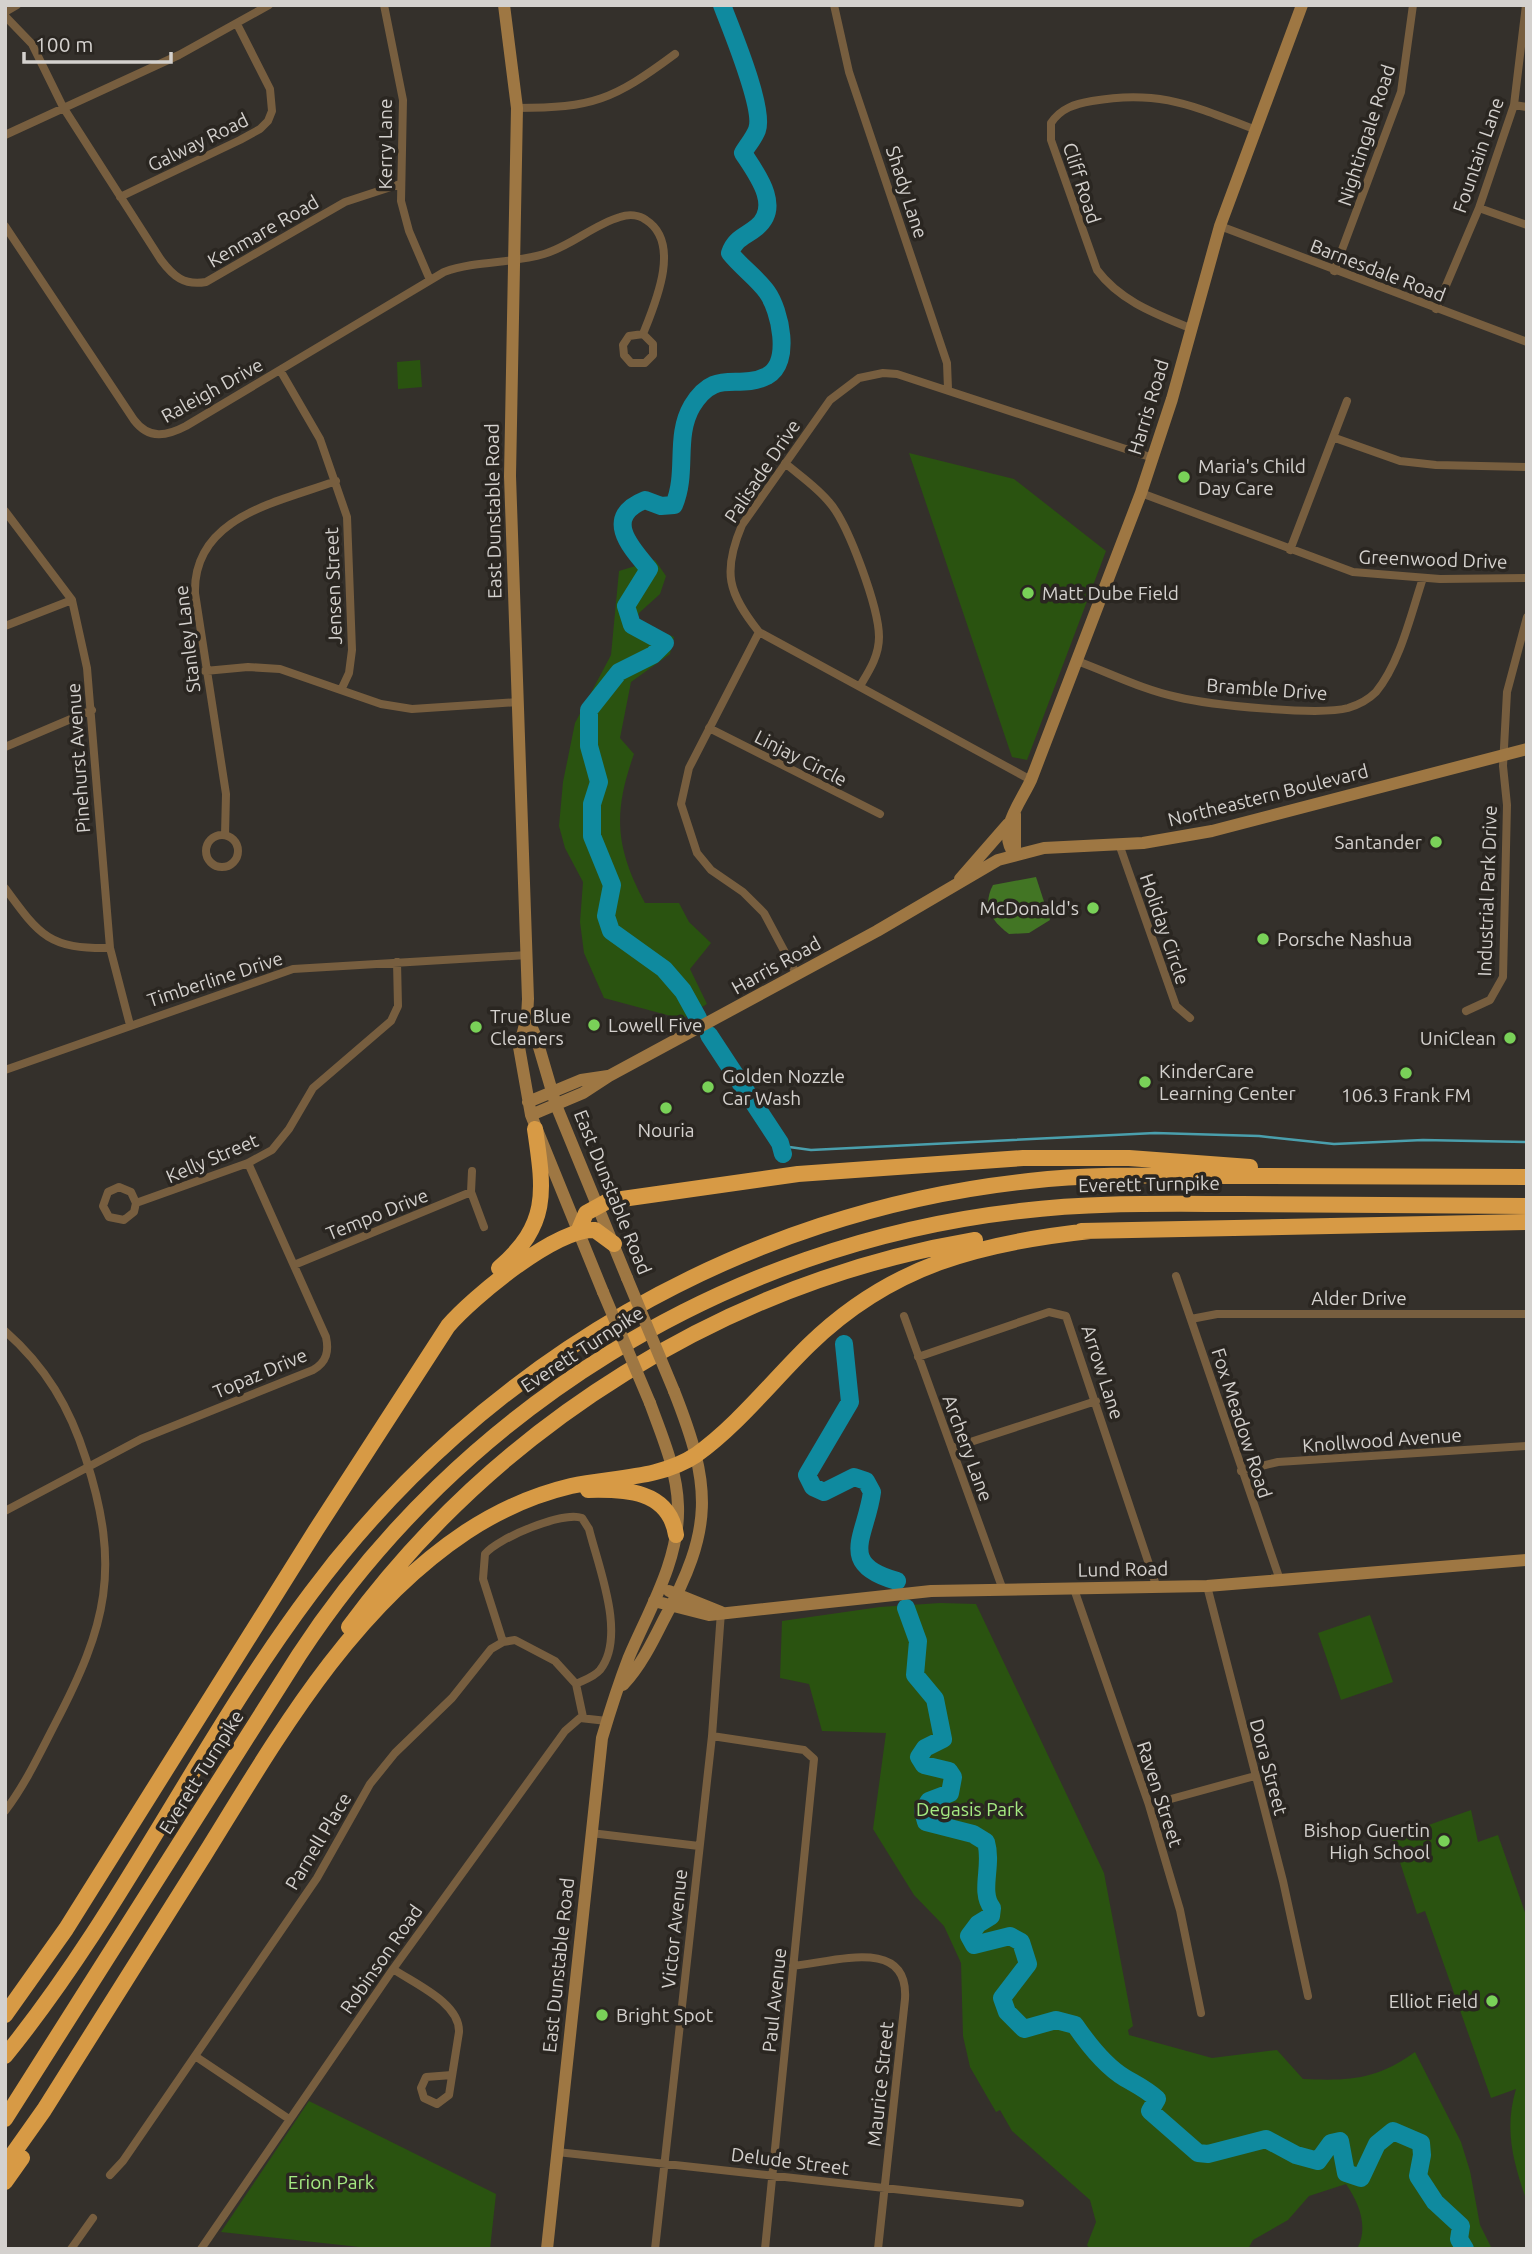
<svg xmlns="http://www.w3.org/2000/svg" width="1532" height="2254" viewBox="0 0 1532 2254" font-family="Ubuntu,sans-serif">
<rect width="100%" height="100%" fill="#34302b"/>
<!-- green -->
<path fill="#2a5310" d="M420,360l2,27 -24,2 -1,-27z
M909,453l105,26 92,72 -79,209 -15,-3z
M655,560l11,16 -6,18 -21,19 -2,8 37,16 -4,17 -39,28 -11,56 14,16c-21,59 -19,93 11,149h34l10,19 22,21 -21,26 17,35 -25,15 -78,-21 -20,-45 -4,-31 3,-40 -18,-34 -6,-22 4,-44 12,-59 36,-68 8,-84z
M940,1603l36,1 128,269 29,153 -5,4 1,5 83,23 65,-8 26,29c46,2 73,1 112,-27l46,90 9,29 10,54 12,24h-135c12,-22 2,-46 -11,-65l-37,12 -21,24 -35,20 -5,9h-158l-3,-4 9,-23 -6,-22 -78,-69 -12,-21 -4,2 -26,-45 -7,-31 -2,-73 -17,-37 -30,-31 -41,-66 13,-96 -64,-2 -13,-47 -29,-6 2,-57 98,-14z
M1370,1615l23,67 -52,18 -23,-67z
M1471,1810l7,32 20,-7 29,83 -1,281c-13,-38 -22,-70 -10,-110l-25,9 -66,-187 -8,3 -25,-76z
M309,2101l187,93 -6,55h-112l-157,-17z"/>
<!-- forest -->
<path fill="#427524" d="M1036,877l14,43 -21,13 -20,1c-18,-13 -27,-28 -16,-49z"/>
<g fill="none" stroke-linecap="round" stroke-linejoin="round">
<!-- stream -->
<path stroke="#4a9fad" stroke-width="2.5" d="M782,1146l29,4 344,-17 104,3 75,8 89,-4 104,2"/>
<!-- river -->
<path stroke="#0f8a9f" stroke-width="18" d="M698,1018l-15,-27 -19,-22 -53,-38 -5,-15 6,-31 -20,-49v-32l7,-22 -10,-36v-36l30,-38 34,-17 12,-12 -33,-18 -6,-19 23,-37c-18,-21 -47,-52 -4,-69l16,6 13,-1c14,-33 0,-68 18,-99 24,-39 44,-15 75,-30 25,-13 13,-66 0,-84 -10,-14 -26,-25 -37,-39 5,-15 15,-16 27,-26 25,-21 -1,-54 -14,-74 4,-7 11,-15 14,-23 8,-21 -26,-101 -35,-125
M709,1035l71,108 3,11
M844,1344l6,58 -43,73 6,12 11,5 30,-15 12,4 6,11c-6,45 -36,72 25,89
M906,1608l12,33 -3,34 20,24 8,40 -18,9 -6,9 5,8 25,6 4,6 -3,16 -21,8 -6,10 3,11 47,12 13,8c7,24 -7,49 6,66l-1,8 -13,8 -9,12 5,9 36,-9 11,6 7,22 -26,34 5,14 17,17 32,-9 19,5c13,19 30,41 50,53 12,7 21,11 32,21l-7,12 48,42 10,1 58,-15 30,16 22,6 13,-18 9,-2 6,32 15,5 16,-34 16,-13 28,12 1,12 -4,21 17,26 26,24 -2,13 6,10"/>
<!-- street -->
<path stroke="#775e3f" stroke-width="8" d="M384,5l19,95 -2,101 8,30 21,49
M834,5l15,67 98,291 1,26
M5,12l12,-7
M5,16l27,28 31,63 98,153c12,16 23,26 45,22l139,-80 55,-18
M1514,105l13,2
M517,108c76,0 96,-8 158,-54
M5,135l174,-80 90,-50
M120,197l120,-57 20,-11 8,-8 4,-10 -2,-22 -33,-65
M1479,208l48,17
M5,226l129,194c15,20 33,16 52,6l258,-154c33,-12 67,-8 100,-18 27,-8 49,-29 76,-37 9,-3 19,-2 26,3 36,23 9,84 -3,114l10,10v11l-8,8h-14l-7,-8 -1,-10 6,-9 14,-2
M1220,226l307,116
M1334,271l67,-179 12,-87
M1436,309l43,-101 35,-103 12,-100
M1190,328c-34,-14 -70,-27 -93,-58l-46,-130v-17c10,-15 24,-19 41,-22 67,-12 101,5 162,28
M280,370l40,69 27,78 5,133 -3,23 -7,15
M1335,438l65,23 36,4 91,2
M785,463c14,12 32,24 44,39 19,21 50,106 50,135 0,19 -10,34 -19,49
M1141,493l212,79 87,7 87,-1
M5,511l67,89 15,68 23,280 20,77
M1290,550l57,-149
M5,626l67,-26
M759,632l-70,136 -8,36 16,49 14,17 32,22 21,21 33,62
M1077,661c33,12 66,29 100,36 33,8 142,19 171,11 10,-3 21,-9 28,-16 24,-29 35,-78 47,-114
M205,671l43,-4 32,2 101,35 31,5 106,-7
M709,728l171,86
M5,747l87,-37
M1031,780l-272,-148c-31,-39 -37,-60 -17,-107l88,-125 29,-22 24,-5 14,1 256,84
M225,835l1,-41 -31,-201c-2,-77 84,-91 141,-112
M206 851a16 16 0 1 1 32 0a16 16 0 1 1-32 0Z
M1119,844l57,162 14,12
M5,888c35,48 44,61 105,60
M1466,1011l24,-11 13,-23 4,-172 -4,-39 4,-74 20,-75
M5,1070l288,-101 234,-14
M472,1171l-1,21 13,35
M136,1203l-5,-11 -12,-5 -11,5 -5,14 6,11 15,3 10,-8 2,-9 112,-40 24,-13 17,-21 24,-41 78,-67 7,-15 -1,-44
M294,1265l177,-73
M1176,1276l104,304
M904,1316l99,274
M1191,1319l26,-5h310
M5,1331c41,36 65,77 81,128 35,109 21,166 -31,265 -15,29 -30,61 -50,87
M918,1357l131,-45 17,4 91,272
M952,1448l144,-47
M1241,1471l37,-9 249,-16
M5,1511l136,-72 172,-69c14,-8 16,-19 13,-33l-78,-174
M1207,1586l76,295 25,115
M1074,1589l75,216 31,105 21,103
M503,1642l-20,-63 2,-25c13,-16 78,-43 97,-36l7,11c9,37 38,107 11,141 -6,7 -16,10 -24,14
M712,1736l92,14 10,9 -49,490
M1149,1805l106,-29
M591,1833l108,13
M793,1966c41,-4 116,-30 112,33l-27,250
M393,1969c22,15 67,34 66,63l-10,63 -12,9 -13,-6 -3,-10 5,-11 26,-2
M195,2056l94,63
M557,2152l463,51
M110,2175l13,-14 194,-283 53,-94 25,-31 57,-55 39,-49 12,-7 12,-2 40,21 21,23 7,33
M71,2249l22,-31
M201,2249l192,-280 172,-238 15,-13 27,3
M655,2249l57,-513 9,-124"/>
<!-- secondary -->
<path stroke="#9e7743" stroke-width="12" d="M504,5l13,103 -7,368 18,523 -1,18 -8,30 12,68 72,177
M1015,855c-19,-24 5,-51 16,-75l110,-287 31,-94 48,-173 82,-221
M1015,855v-41
M960,879l48,-55
M527,1017l9,20 20,68 71,173
M528,1102l53,-22 27,-4
M531,1115l52,-22 26,-17 268,-145 121,-71 46,-12 99,-5 69,-12 315,-82
M669,1591l52,21
M654,1601l55,14 222,-24 276,-5 320,-26
M623,1685c17,-18 29,-42 40,-64 51,-93 49,-134 11,-230
M547,2249l55,-511c8,-27 17,-55 27,-81 20,-47 51,-98 49,-151 -1,-36 -16,-70 -28,-103"/>
<!-- highway -->
<path stroke="#d79a45" stroke-width="16" d="M1081,1231l446,-9
M578,1232l8,-19 22,-12 190,-27 225,-16h106l121,9
M499,1268c51,-44 45,-77 36,-139
M588,1490c37,-1 81,0 88,45
M349,1627c150,-203 377,-345 626,-387
M5,2015l61,-86 250,-399 132,-204c24,-28 109,-99 147,-96l19,14
M5,2056c117,-144 195,-315 306,-463 171,-230 433,-382 718,-412 70,-8 140,-5 211,-5 95,0 191,0 287,1
M5,2119l294,-464c161,-246 428,-411 721,-444 74,-9 148,-7 222,-7 95,1 190,1 285,2
M5,2165l39,-55c54,-85 107,-171 161,-256 72,-116 144,-244 261,-322 32,-21 67,-37 105,-46 41,-9 89,-7 125,-31 42,-30 77,-75 113,-110 82,-80 171,-102 281,-114
M5,2182l17,-24"/>
<!-- secondary-bridge -->
<path stroke="#9e7743" stroke-width="12" d="M627,1278l47,113
M603,1292l47,111"/>
</g>
<!-- markers -->
<g fill="#79d158" stroke="#2a2621" stroke-width="2.5">
<circle cx="1184" cy="477" r="7"/>
<circle cx="1028" cy="593" r="7"/>
<circle cx="1436" cy="842" r="7"/>
<circle cx="1093" cy="908" r="7"/>
<circle cx="1263" cy="939" r="7"/>
<circle cx="594" cy="1025" r="7"/>
<circle cx="476" cy="1027" r="7"/>
<circle cx="1510" cy="1038" r="7"/>
<circle cx="1406" cy="1073" r="7"/>
<circle cx="1145" cy="1082" r="7"/>
<circle cx="708" cy="1087" r="7"/>
<circle cx="666" cy="1108" r="7"/>
<circle cx="1444" cy="1841" r="7"/>
<circle cx="1492" cy="2001" r="7"/>
<circle cx="602" cy="2015" r="7"/>
</g>
<g text-anchor="middle" dominant-baseline="central" stroke-width="7" stroke-linejoin="round" paint-order="stroke">
<!-- street labels -->
<g font-size="19" fill="#d4d1ce" stroke="#2a2621">
<text transform="translate(1366 135) rotate(-72)">Nightingale Road</text>
<text transform="translate(198 142) rotate(-26)">Galway Road</text>
<text transform="translate(385 144) rotate(-90)">Kerry Lane</text>
<text transform="translate(1478 155) rotate(-71)">Fountain Lane</text>
<text transform="translate(1082 183) rotate(72)">Cliff Road</text>
<text transform="translate(907 192) rotate(72)">Shady Lane</text>
<text transform="translate(263 231) rotate(-30)">Kenmare Road</text>
<text transform="translate(1378 270) rotate(21)">Barnesdale Road</text>
<text transform="translate(212 390) rotate(-29)">Raleigh Drive</text>
<text transform="translate(1148 407) rotate(-73)">Harris Road</text>
<text transform="translate(762 471) rotate(-56)">Palisade Drive</text>
<text transform="translate(493 511) rotate(-91)">East Dunstable Road</text>
<text transform="translate(1433 559) rotate(2)">Greenwood Drive</text>
<text transform="translate(333 586) rotate(-92)">Jensen Street</text>
<text transform="translate(187 639) rotate(-97)">Stanley Lane</text>
<text transform="translate(1267 689) rotate(4)">Bramble Drive</text>
<text transform="translate(78 758) rotate(-94)">Pinehurst Avenue</text>
<text transform="translate(801 758) rotate(27)">Linjay Circle</text>
<text transform="translate(1268 795) rotate(-14)">Northeastern Boulevard</text>
<text transform="translate(1487 891) rotate(-88)">Industrial Park Drive</text>
<text transform="translate(1165 929) rotate(71)">Holiday Circle</text>
<text transform="translate(776 965) rotate(-29)">Harris Road</text>
<text transform="translate(215 979) rotate(-18)">Timberline Drive</text>
<text transform="translate(212 1158) rotate(-23)">Kelly Street</text>
<text transform="translate(1149 1184) rotate(-1)">Everett Turnpike</text>
<text transform="translate(613 1192) rotate(68)">East Dunstable Road</text>
<text transform="translate(377 1214) rotate(-22)">Tempo Drive</text>
<text x="1359" y="1298">Alder Drive</text>
<text transform="translate(582 1349) rotate(-33)">Everett Turnpike</text>
<text transform="translate(1103 1372) rotate(72)">Arrow Lane</text>
<text transform="translate(260 1373) rotate(-23)">Topaz Drive</text>
<text transform="translate(1242 1423) rotate(72)">Fox Meadow Road</text>
<text transform="translate(1382 1440) rotate(-4)">Knollwood Avenue</text>
<text transform="translate(968 1448) rotate(70)">Archery Lane</text>
<text transform="translate(1123 1569) rotate(-1)">Lund Road</text>
<text transform="translate(1269 1767) rotate(75)">Dora Street</text>
<text transform="translate(201 1772) rotate(-58)">Everett Turnpike</text>
<text transform="translate(1160 1794) rotate(72)">Raven Street</text>
<text transform="translate(318 1841) rotate(-59)">Parnell Place</text>
<text transform="translate(674 1929) rotate(-84)">Victor Avenue</text>
<text transform="translate(381 1959) rotate(-55)">Robinson Road</text>
<text transform="translate(558 1965) rotate(-84)">East Dunstable Road</text>
<text transform="translate(774 2000) rotate(-84)">Paul Avenue</text>
<text transform="translate(880 2084) rotate(-84)">Maurice Street</text>
<text transform="translate(790 2161) rotate(7)">Delude Street</text>
</g>
<!-- poi labels -->
<g font-size="19" fill="#d4d1ce" stroke="#2a2621" text-anchor="start">
<text x="1198" y="466">Maria's Child<tspan x="1198" dy="22">Day Care</tspan></text>
<text x="1042" y="593">Matt Dube Field</text>
<text x="1422" y="842" text-anchor="end">Santander</text>
<text x="1079" y="908" text-anchor="end">McDonald's</text>
<text x="1277" y="939">Porsche Nashua</text>
<text x="490" y="1016">True Blue<tspan x="490" dy="22">Cleaners</tspan></text>
<text x="608" y="1025">Lowell Five</text>
<text x="1496" y="1038" text-anchor="end">UniClean</text>
<text x="1159" y="1071">KinderCare<tspan x="1159" dy="22">Learning Center</tspan></text>
<text x="722" y="1076">Golden Nozzle<tspan x="722" dy="22">Car Wash</tspan></text>
<text x="1406" y="1095" text-anchor="middle">106.3 Frank FM</text>
<text x="666" y="1130" text-anchor="middle">Nouria</text>
<text x="1430" y="1830" text-anchor="end">Bishop Guertin<tspan x="1430" dy="22">High School</tspan></text>
<text x="1478" y="2001" text-anchor="end">Elliot Field</text>
<text x="616" y="2015">Bright Spot</text>
</g>
<!-- park labels -->
<g font-size="19" fill="#a5eb82" stroke="#2a2621">
<text x="970" y="1809">Degasis Park</text>
<text x="331" y="2182">Erion Park</text>
</g>
</g>
<!-- border -->
<rect width="1532" height="2254" fill="none" stroke="#d4d1ce" stroke-width="14"/>
<!-- scale -->
<path d="M24 52v10h147v-10" fill="none" stroke="#d4d1ce" stroke-width="3.5"/>
<text x="35" y="52" font-size="21" fill="#d4d1ce" stroke="#2a2621" stroke-width="5" paint-order="stroke">100 m</text>
</svg>
